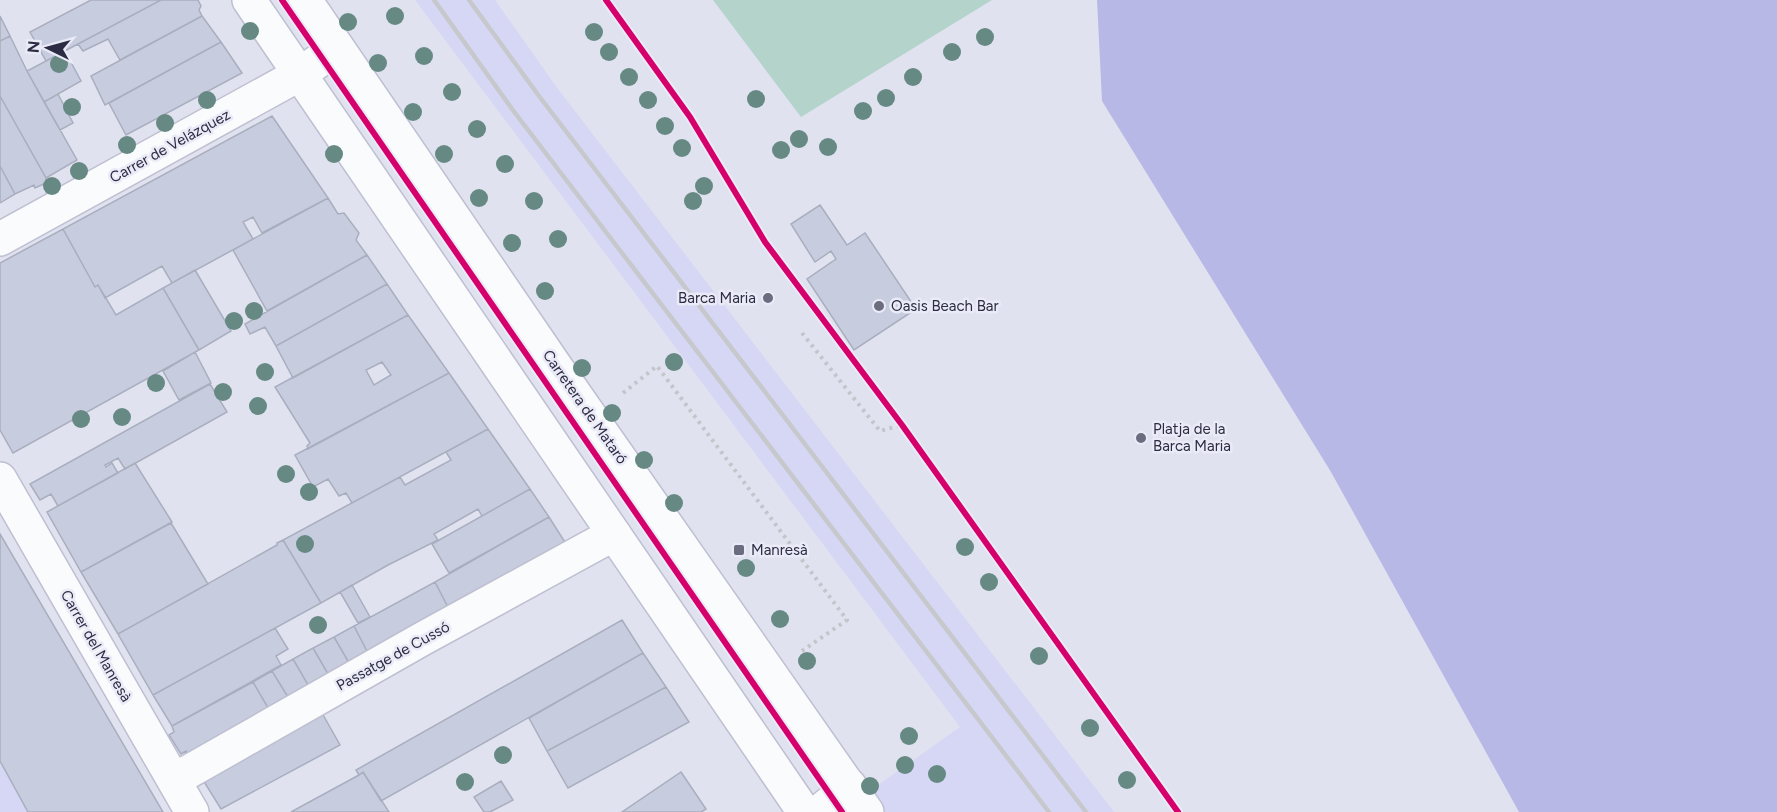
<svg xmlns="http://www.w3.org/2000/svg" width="1777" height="812" viewBox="0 0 1777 812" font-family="Figtree,sans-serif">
<rect width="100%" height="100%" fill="#e1e2f0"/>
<!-- built -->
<path fill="#d6d7f4" d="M415,0h80l63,89 556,723h-274l120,-85z
M0,761l28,51h-28z"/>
<!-- green -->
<path fill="#b3d3cb" d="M713,0h279l-191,117z"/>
<!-- water -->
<path fill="#b8b8e6" d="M1097,0h680v812h-258l-188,-340 -229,-371z"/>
<!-- building -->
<path fill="#c7cddf" stroke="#a9aebf" stroke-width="1.5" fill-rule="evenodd" d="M91,0h70l-115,61 -16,-29z
M161,0h37l3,6 -2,4 3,6 -82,44 -12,-21 -25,12 -5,-7z
M0,16l10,20 -10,5z
M202,16l19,26 -116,63 -14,-29z
M10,36l17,35 50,89 -31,18 -46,-82v-55z
M221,42l21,31 -116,62 -17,-32z
M65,51l16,30 -37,21 -17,-31z
M58,94l15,29 -13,7 -16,-28z
M0,96l46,82v5l-11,5 -1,-3 -19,9 -15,-28z
M272,116l56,82 -66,35 -9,-16 -10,5 10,17 -81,44 -10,-17 -57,32 -7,-13 -3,2 -32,-58z
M0,166l15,28 -15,9z
M328,198l10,16 6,-1 15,20 -3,7 11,15 -100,56 -34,-61z
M820,205l27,40 18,-12 51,76 -62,41 -47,-71 29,-20 -5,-8 -16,11 -24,-38z
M63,229l32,58 3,-2 18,30 47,-27 36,62 -186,103 -13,-23v-167z
M367,255l20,29 -111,62 -11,-19 -15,7 -5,-10z
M195,270l36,61 -32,19 -36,-62z
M387,284l21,31 -115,63 -17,-32z
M408,315l41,58 -141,76 -1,-3 3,-3 -35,-56zM382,362l9,13 -17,10 -8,-15z
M195,352l16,31 -32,17 -16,-29z
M449,373l39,56 -136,74 -6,-10 -7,3 -11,-17 -15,8 -18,-32z
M210,384l17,28 -102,57 -7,-11 -13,7 1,2 6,-4 6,10 -60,33 -7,-12 -11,6 -10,-16z
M488,429l42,60 -48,27 -4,-7 -44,25 4,6 -50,25 -67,38 -38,-63 117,-63 5,8 46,-25 -5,-8z
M135,463l37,59 -91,50 -34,-60z
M530,489l19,28 -100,56 -17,-29z
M549,517l19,30 -117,66 -16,-31z
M171,523l37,61 -90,50 -37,-62z
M0,534l163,278h-135l-28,-51z
M283,540l38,63 -168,92 -35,-61 159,-89v-2z
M435,582l16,31 -81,44 -16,-31z
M352,585l18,32 -12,6 -18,-31z
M622,620l21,33 -262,148 -18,-29 -4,3 -3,-5z
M354,626l16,31 -18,11 -18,-31z
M275,628l13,21 -12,7 5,9 -109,61 -19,-31z
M334,637l18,31 -21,11 -18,-31z
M313,648l18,31 -20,11 -18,-31z
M643,653l23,34 -119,64 -18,-33z
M293,659l18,31 -20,12 -19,-31z
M272,671l19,31 -20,11 -18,-31z
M253,682l18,31 -81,45 -4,-7 -5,3 -12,-19 5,-3 -2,-6z
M666,687l23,35 -121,66 -21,-37z
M322,713l18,32 -119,64 -18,-29z
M363,772l26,40h-98l68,-37z
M681,772l25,37 -5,3h-79z
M501,781l12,19 -23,12h-6l-10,-15z"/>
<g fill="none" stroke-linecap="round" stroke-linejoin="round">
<!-- street casing -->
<g stroke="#bebfd0" stroke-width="36">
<path id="street" d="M0,239l300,-165 37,-26
M0,479l192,333
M174,780l248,-141 192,-105
M819,812l31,-26"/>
</g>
<!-- primary casing -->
<g stroke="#bebfd0" stroke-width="36">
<path id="primary" d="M249,0l555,812
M305,0l253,370 309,442"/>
</g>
<!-- path -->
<path stroke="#c4c5cb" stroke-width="4" stroke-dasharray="3 4.5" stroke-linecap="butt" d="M765,242l137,183 276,387
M802,333l78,98 22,-6
M623,393l34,-27 190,254 -45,31"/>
<!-- street -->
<use href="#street" stroke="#fafbfd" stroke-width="33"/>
<!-- primary -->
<use href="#primary" stroke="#fafbfd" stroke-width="33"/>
<!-- rail -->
<path stroke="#c7c8cc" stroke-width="4.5" d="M434,0l78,109 537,703
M469,0l70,96 547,716"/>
<!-- cycleway casing -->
<g stroke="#eaebf7" stroke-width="10">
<path id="cycleway" d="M282,0l560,812
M606,0l84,117 75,125 137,183 276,387"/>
</g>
<!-- cycleway -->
<use href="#cycleway" stroke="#d6006c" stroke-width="6"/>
</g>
<!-- trees -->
<g fill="#668984">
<circle cx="395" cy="16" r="9"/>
<circle cx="348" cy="22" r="9"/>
<circle cx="250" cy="31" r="9"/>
<circle cx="594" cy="32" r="9"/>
<circle cx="985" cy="37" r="9"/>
<circle cx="609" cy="52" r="9"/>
<circle cx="952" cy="52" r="9"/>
<circle cx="424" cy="56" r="9"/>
<circle cx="378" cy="63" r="9"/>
<circle cx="59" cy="64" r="9"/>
<circle cx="629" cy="77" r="9"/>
<circle cx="913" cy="77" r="9"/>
<circle cx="452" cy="92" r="9"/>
<circle cx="886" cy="98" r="9"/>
<circle cx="756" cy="99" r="9"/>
<circle cx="207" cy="100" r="9"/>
<circle cx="648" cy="100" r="9"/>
<circle cx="72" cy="107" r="9"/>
<circle cx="863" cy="111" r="9"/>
<circle cx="413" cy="112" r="9"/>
<circle cx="165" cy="123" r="9"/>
<circle cx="665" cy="126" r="9"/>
<circle cx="477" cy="129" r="9"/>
<circle cx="799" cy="139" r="9"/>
<circle cx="127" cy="145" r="9"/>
<circle cx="828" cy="147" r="9"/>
<circle cx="682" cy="148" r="9"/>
<circle cx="781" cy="150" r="9"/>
<circle cx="334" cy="154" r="9"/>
<circle cx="444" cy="154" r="9"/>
<circle cx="505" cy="164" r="9"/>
<circle cx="79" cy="171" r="9"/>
<circle cx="52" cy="186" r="9"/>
<circle cx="704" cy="186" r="9"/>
<circle cx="479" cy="198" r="9"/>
<circle cx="534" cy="201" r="9"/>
<circle cx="693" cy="201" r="9"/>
<circle cx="558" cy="239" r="9"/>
<circle cx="512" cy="243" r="9"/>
<circle cx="545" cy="291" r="9"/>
<circle cx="254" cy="311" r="9"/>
<circle cx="234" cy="321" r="9"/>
<circle cx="674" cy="362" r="9"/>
<circle cx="582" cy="368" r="9"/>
<circle cx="265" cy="372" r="9"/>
<circle cx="156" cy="383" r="9"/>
<circle cx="223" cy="392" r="9"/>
<circle cx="258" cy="406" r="9"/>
<circle cx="612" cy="413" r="9"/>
<circle cx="122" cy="417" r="9"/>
<circle cx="81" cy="419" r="9"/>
<circle cx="644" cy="460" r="9"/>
<circle cx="286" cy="474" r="9"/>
<circle cx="309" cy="492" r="9"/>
<circle cx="674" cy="503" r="9"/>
<circle cx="305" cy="544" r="9"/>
<circle cx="965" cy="547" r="9"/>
<circle cx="746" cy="568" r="9"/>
<circle cx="989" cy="582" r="9"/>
<circle cx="780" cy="619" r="9"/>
<circle cx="318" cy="625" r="9"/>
<circle cx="1039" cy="656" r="9"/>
<circle cx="807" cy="661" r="9"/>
<circle cx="1090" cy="728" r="9"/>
<circle cx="909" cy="736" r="9"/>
<circle cx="503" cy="755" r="9"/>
<circle cx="905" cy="765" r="9"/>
<circle cx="937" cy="774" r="9"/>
<circle cx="1127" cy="780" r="9"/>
<circle cx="465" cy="782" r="9"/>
<circle cx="870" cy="786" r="9"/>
</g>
<!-- markers -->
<g fill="#6b6c80" stroke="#eaebf7" stroke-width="2">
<circle cx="768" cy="298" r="6"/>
<circle cx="879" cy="306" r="6"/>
<circle cx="1141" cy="438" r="6"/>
<rect x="733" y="544" width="12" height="12" rx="3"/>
</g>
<g text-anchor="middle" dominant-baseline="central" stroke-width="5" stroke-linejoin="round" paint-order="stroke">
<!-- street labels -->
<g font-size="15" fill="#2c2c44" stroke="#eaebf7">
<text transform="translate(170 146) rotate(-29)">Carrer de Velázquez</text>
<text transform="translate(585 407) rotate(55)">Carretera de Mataró</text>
<text transform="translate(96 646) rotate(60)">Carrer del Manresà</text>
<text transform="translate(393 656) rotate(-29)">Passatge de Cussó</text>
</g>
<!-- poi labels -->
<g font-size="15" fill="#2c2c44" stroke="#eaebf7" text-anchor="start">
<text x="756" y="298" text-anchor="end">Barca Maria</text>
<text x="891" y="306">Oasis Beach Bar</text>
<text x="1153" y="429">Platja de la<tspan x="1153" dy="17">Barca Maria</tspan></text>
<text x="751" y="550">Manresà</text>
</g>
</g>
<!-- north arrow -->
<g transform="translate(48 48) rotate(275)" stroke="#eaebf7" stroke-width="4.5" paint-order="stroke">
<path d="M0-4.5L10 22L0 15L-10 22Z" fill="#2c2c44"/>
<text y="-9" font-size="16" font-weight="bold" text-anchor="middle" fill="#2c2c44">N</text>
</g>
</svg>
